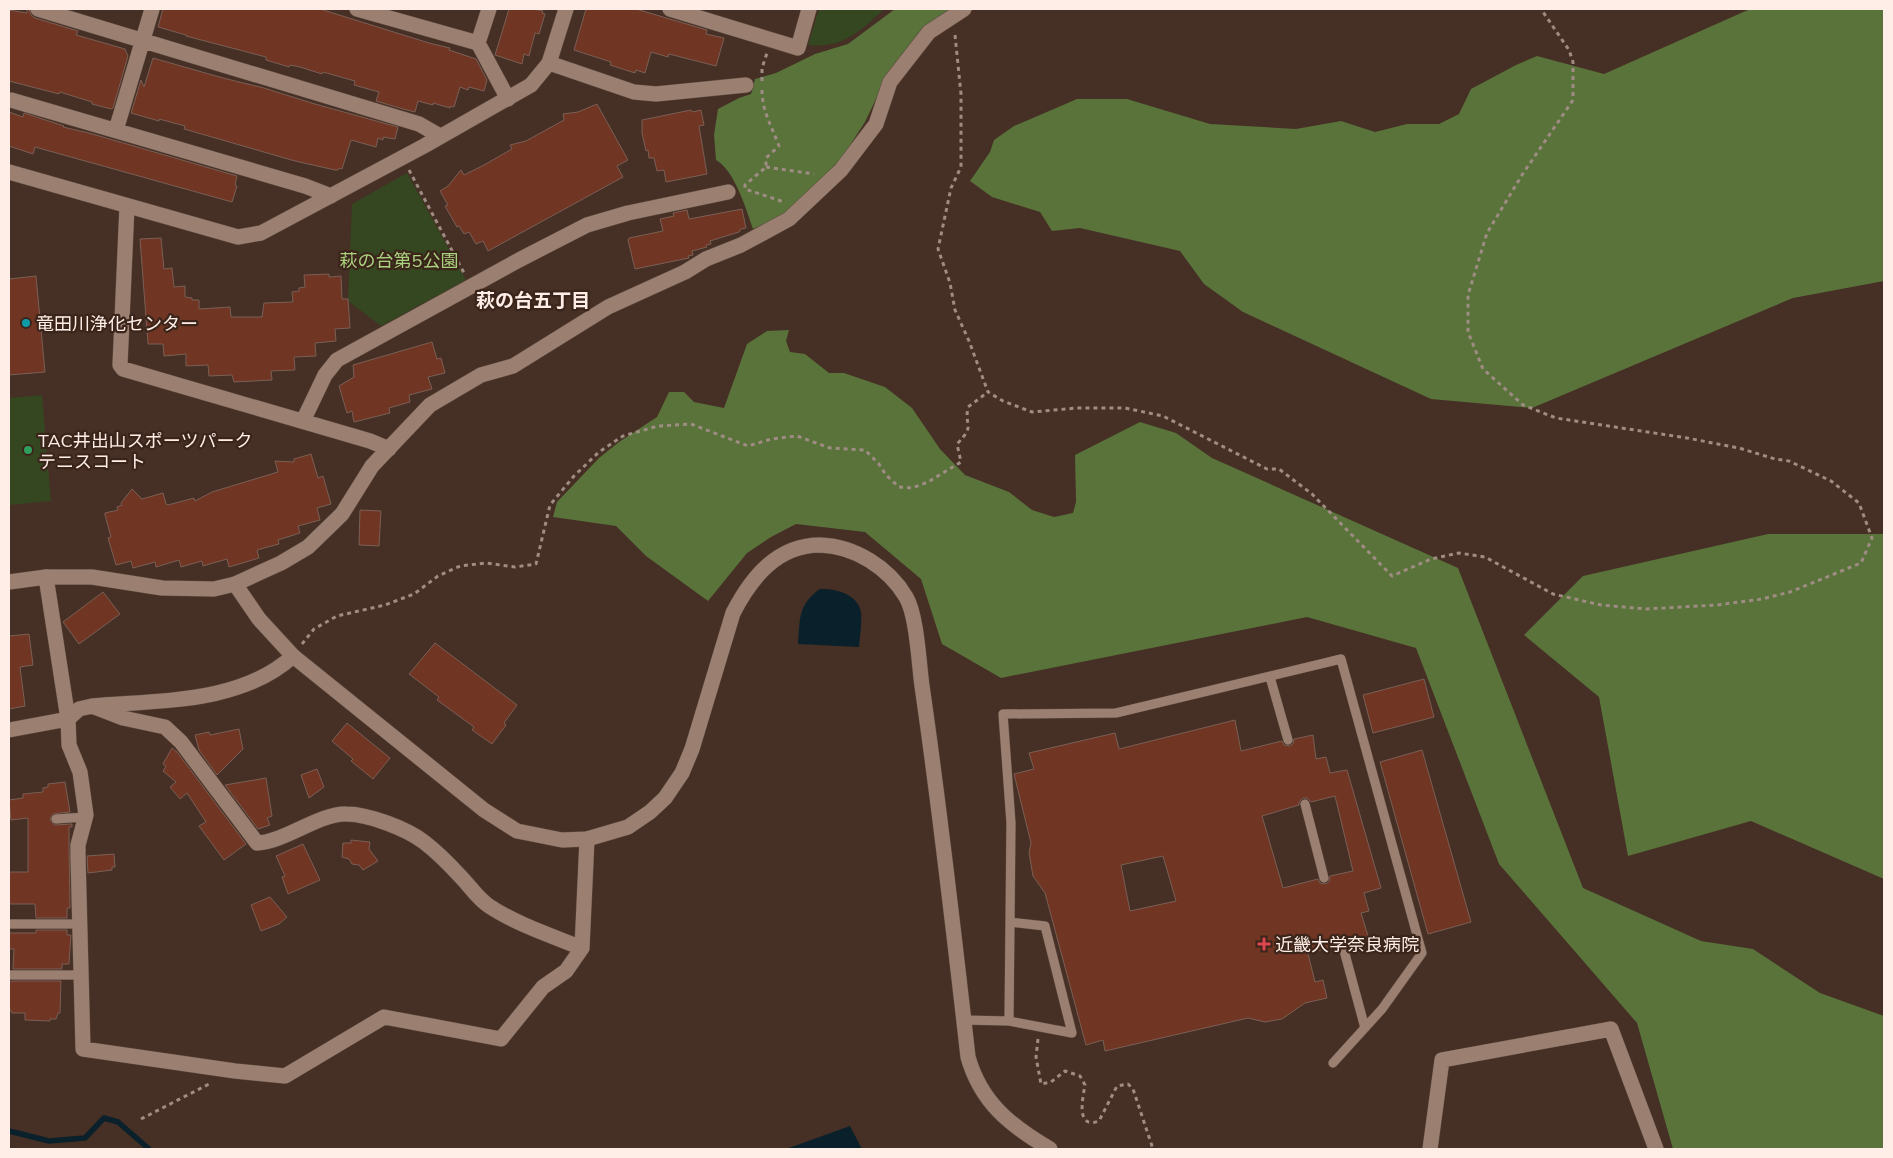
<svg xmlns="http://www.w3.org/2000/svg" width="1893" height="1158" viewBox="0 0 1893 1158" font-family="Mulish,'Noto Sans JP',sans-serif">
<rect width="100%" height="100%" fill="#462f24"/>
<!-- green -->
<path fill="#354720" d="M819,9h65c-23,22 -42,40 -76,36z
M407,173l59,107 -85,46 -33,-25 4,-97z
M42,395l9,106 -42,4v-107z"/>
<!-- forest -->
<path fill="#59733b" d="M895,9h57l-67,71 -20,42 -24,37 -57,55 -31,15c-7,-20 -18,-58 -37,-69l-2,-25 4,-26 21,-11 12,-4 4,-15 21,-6 39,-19 33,-10z
M1750,9h134v272l-91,17 -261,110 -101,-9 -188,-87 -39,-28 -24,-33 -100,-23 -28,3 -12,-19 -48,-15 -22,-16 20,-29 4,-12 20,-14 63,-27h50l83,25 86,5 45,-8 34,11 32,-8h32l20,-10 12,-25 45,-24 21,-9 67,18z
M789,330l-3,11 4,11 15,2 24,19h15l41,14 27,21 28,41 25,26 44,17 23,18 22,7 19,-4 3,-11 -1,-47 65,-33 36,11 36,25 246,110 125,320 118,53 52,8 67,44 64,23v133h-211l-36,-126 -138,-159 -83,-216 -109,-31 -306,61 -59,-34 -21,-65 -56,-47 -69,-8 -25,13 -24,16 -39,48 -62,-45 -30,-30 -63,-9 4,-15 42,-44 20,-16 38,-25 12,-25h15l10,10 30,6 23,-64 20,-13z
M1768,534h116v345l-133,-58 -123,35 -29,-159 -75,-62 59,-59z"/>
<!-- water -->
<path fill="#0a212b" d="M820,589c15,-1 38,5 41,23 1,11 -1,24 -2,35l-61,-3c2,-25 0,-40 22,-55z
M850,1126l12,23h-76z"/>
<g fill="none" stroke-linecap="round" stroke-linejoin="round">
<!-- stream -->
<path stroke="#0a212b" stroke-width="5.5" d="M9,1131l40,10 36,-3 19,-20 14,4 31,27"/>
</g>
<!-- building -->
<path fill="#703623" stroke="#7a5f56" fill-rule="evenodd" d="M27,9h2l2,6 4,3 43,13 -2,4 49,14 3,7 -15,52 -2,1 -19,-5v-2l-32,-10 -1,2 -50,-13v-71l18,3z
M163,9h157l109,34 21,5 -1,2 27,9 11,21 -3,11 -15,-4 -1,3 -8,-3 -6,20 -4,-1v2l-17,-5v2l-15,-4 -3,11 -12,-3 -27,-8 3,-9 -25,-7 1,-4 -32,-9 -1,2 -22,-7 -10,-2 -1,2 -23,-7v-3l-80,-21v-1l-28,-8z
M509,9h25l9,2 -1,2 3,1 -6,20 -4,-1 -6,23 -5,-2 -2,10 -27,-9z
M586,9h50l71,21 -1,4 18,4 -8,28 -47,-12 -1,3 -17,-5 -6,21 -9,-3 -1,3 -25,-8 1,-3 -37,-12z
M153,58l70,20 41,10 51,16 83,23 -3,12 -12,-2v3l-5,-2 -2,9 -25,-7 -9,29 -3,-1 -1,2h-3l-40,-9 -111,-32 1,-3 -26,-7v2l-28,-8 10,-33 3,7z
M597,104l31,56 -11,6 6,11 -135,74 -5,-10 -7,3 -7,-12 -5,2 -5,-8 -2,1 -12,-21 3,-1 -8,-14 8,-5 13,-16 3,5 20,-10 28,-16 -2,-4 16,-4 38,-21 -1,-6 15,-2z
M691,110l1,2 9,-2 3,15 -5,1 8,48 -41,8 -2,-12 -7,1 -3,-13h-5l-1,-8 -2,1 -4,-18v-13z
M9,112l14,5 1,-4 40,13 -1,1 26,6 148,43 -2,9 2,1 -5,16 -197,-55 -2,7 -24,-8z
M742,209l4,19 -5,1 -2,3 -29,9 1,3 -5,1 1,2 -15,4 1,4 -5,1 1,2 -54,11 -7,-29 1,-2 34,-7 -3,-12 14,-3 -1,-3 14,-3 2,9z
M161,238l3,31 8,-1 2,19 11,-1v11l7,1v2h7v9l31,-2 1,10h31l2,-14 29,-1 -1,-10 7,-1v-3l6,-1 -1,-12 25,-1v3l12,-1 1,23h6l2,29 -15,1 1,12 -21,2 1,13 -22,1 1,13 -24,1 1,9 -38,2 -2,-7 -23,1 -1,-11 -22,1v-12l-22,2 -1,-12h-15l-8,-105z
M36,276l9,96 -36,3v-96z
M432,342l5,17 4,-1 4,15 -17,4 4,12 -23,6 1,7 -21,6 1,5 -36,9 -2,-11 -5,2 -8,-27 15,-9 -1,-12z
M311,454l7,24 5,-2 8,28 -14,4 3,12 -22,6 2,7 -22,7 1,4 -22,6 2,8 -30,9 -2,-8 -24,7 -1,-5 -21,6 -2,-7 -23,7 -1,-5 -22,6 -2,-7 -15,4 -8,-27 3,-1 -6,-22v-2l13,-3 -1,-3 5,-2 -1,-2 11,-14 10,10 21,-6 3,11 2,1 26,-7 1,3 17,-9 66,-20 -3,-11 19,1v-3z
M360,510l21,1 -2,35 -20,-1z
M103,592l17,22 -41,30 -16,-22z
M29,634l4,31 -13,2 5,39 -16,3v-73z
M435,643l82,62 -13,18 2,2 -14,19 -20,-14 2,-3 -37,-27 2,-3 -30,-23z
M1424,679l10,38 -61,16 -10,-38z
M1235,720l6,31 41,-10 2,4 5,1 4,-2 1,-5 19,-4 3,24 10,-2 4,16 17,-3 34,118 -17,5 5,18 -8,2 7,23 -20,6 -4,-5h-4l-4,4v4l-28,9 7,28 8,-2 4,18 -22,5 -23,16 -17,3 -17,-4 -143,33 -2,-11 -17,5 -41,-152 -12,-17 -4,-23 2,-10 -17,-69 20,-5 -5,-16 86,-20 4,16zM1335,796l18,75 -23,5 -1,6 -4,2 -5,-1 -2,-4 -35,9 -21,-72 37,-11v-3l4,-4h4l4,4zM1163,856l13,45 -46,10 -9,-46z
M347,723l43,35 -17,21 -22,-18 2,-2 -21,-18z
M239,729l4,20 -26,26 -18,-25 -4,-15 14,-3 1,3z
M172,748l5,4 69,92 -22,16 -25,-34 7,-4 -19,-29 -7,6 -10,-12 6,-5 -13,-11 3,-5 -3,-2z
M1422,750l49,172 -43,12 -48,-172z
M317,769l7,18 -15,11 -8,-23z
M266,778l6,38 -5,2 3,7 -12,4 -33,-44z
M65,782l5,30 -17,2 -3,5 4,6 18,-1v3h-3v18l1,63h-3v10h-31l-1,-14h-26v-31l1,-1h18v-54l-17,2 -2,-20 14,-2v-4l20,-2v-4l5,-1v-3z
M351,840l19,2 -1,7 9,12 -15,9 -4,-5 -7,-1 -3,-5 -7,-2 1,-14h8z
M303,844l17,36 -32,14 -6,-17 3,-1 -9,-20z
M114,854l1,13h-3v3l-24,3 -1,-17z
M270,897l17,20 -8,7 -18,7 -10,-26z
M36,930h31v5h4l-2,29h-7v5h-49l1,-20h-5v-16h27z
M13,981h48l-1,32h-2l-2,6h-6v2l-25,-1v-7h-13l-3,-6v-25z"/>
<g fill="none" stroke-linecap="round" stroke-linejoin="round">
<!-- lane casing -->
<g stroke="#5e4b41" stroke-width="10">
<path id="lane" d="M1270,677l18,63
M1305,804l19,74
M56,819l29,-2
M9,924h71
M1342,943l23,85
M9,975h71
M963,1020l46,1 2,-198 -8,-109 113,-1 225,-54 81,294 -40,56 -49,54
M1009,1021l63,12 -27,-107 -35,-4"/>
</g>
<!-- street casing -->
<g stroke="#5e4b41" stroke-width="16">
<path id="street" d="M38,9l381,115 21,12
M357,9l121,34
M489,9l-11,34 30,56
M670,9l128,39 11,-39
M549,63l85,29 22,2 90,-9
M11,100l294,86 26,10
M116,130l36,-121
M127,206l-7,159 3,4 247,72 19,8
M303,421l22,-46 12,-15 182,-100 68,-35 41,-12 100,-21
M46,577l22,142 1,26 11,27 6,43 -8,30v11l5,193 152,22 50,5 99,-59 117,22 42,-52 23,-16 16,-23 5,-109
M235,584l46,-21 27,-16 34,-33 30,-48 58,-61 51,-30 32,-9 95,-59 77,-35 21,-13 35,-14 48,-26 52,-49 35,-46 14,-42 39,-50 35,-23
M92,706l31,12 42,9 16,15 76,101c27,-1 63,-30 89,-29 23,0 61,15 78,28 13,10 25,22 36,34 9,9 18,23 29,30 27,18 63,30 93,42
M9,730l59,-11 11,-10 13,-3c66,-6 149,-2 201,-50
M1430,1149l12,-89 169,-31 45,120"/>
</g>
<!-- secondary casing -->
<g stroke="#5e4b41" stroke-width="16">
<path id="secondary" d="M9,172l229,65 23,-4 163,-87 107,-61 18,-22 17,-54
M9,582l37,-5h46l70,11 52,1 21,-5 24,35 34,37 191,154 33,21 45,9 25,-1 41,-12 22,-15 15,-14 17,-25 10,-24 41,-136c18,-35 44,-68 87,-68 35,1 69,23 86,52 11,18 13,68 16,89 18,123 32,248 46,371 13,46 43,69 82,92"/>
</g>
<!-- path -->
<path stroke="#9f8c83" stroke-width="3" stroke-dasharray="4 4" stroke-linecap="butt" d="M955,35l6,59v73l-10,21 -13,61 12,34 5,27 14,31 19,51 15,9 29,11 45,-4h48l38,8 104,53h12l33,25 80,82 39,-17 28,-6 26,4 68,37 48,11 45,4 71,-4 45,-6 28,-7 71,-29 11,-25 -13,-35 -28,-22 -42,-20 -14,-2 -36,-11 -52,-10 -131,-20 -33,-13 -40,-36 -15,-37v-37l19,-62 35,-58 51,-75v-38l-4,-12 -28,-41
M762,81v-13l5,-15
M762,90c0,21 10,37 17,56l-13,12v9l-21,18v4l39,13
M766,167l48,7
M409,170l55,103
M302,644l12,-15 23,-13 48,-11 29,-11 24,-18 22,-10 26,-3 29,4 21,-3 14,-59 24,-29 25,-24 24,-16 35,-10 33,-2 57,22 23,-7 26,-3 33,12 35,2 14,14 7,11 13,12 13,1 16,-6 33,-20 -4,-18c19,-20 7,-16 11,-37l20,-15
M1038,1039l-2,18 5,27 10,-2 14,-11 15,5 5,9c-2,12 -10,45 14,36l18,-35 11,-2 5,5 20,60
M141,1119l68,-35"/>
<!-- lane -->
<use href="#lane" stroke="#9b8072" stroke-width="9"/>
<!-- street -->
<use href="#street" stroke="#9b8072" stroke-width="15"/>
<!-- secondary -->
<use href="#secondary" stroke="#9b8072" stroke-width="15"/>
</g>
<!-- markers -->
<circle fill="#0f9aa8" stroke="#3b251a" stroke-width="2" cx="26" cy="323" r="5"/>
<circle fill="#2e9e5b" stroke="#3b251a" stroke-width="2" cx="28" cy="450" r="5"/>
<path fill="#e0444e" stroke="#3b251a" stroke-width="2" d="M1261.5 936.5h5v5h5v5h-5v5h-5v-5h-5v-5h5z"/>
<g text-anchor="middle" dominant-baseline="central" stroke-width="4.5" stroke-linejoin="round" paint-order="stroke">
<!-- park labels -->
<g font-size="18" fill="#aad17f" stroke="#3b251a">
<text x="399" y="260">萩の台第5公園</text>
</g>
<!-- poi labels -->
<g font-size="18" fill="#feeee7" stroke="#3b251a" text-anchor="start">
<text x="36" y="323">竜田川浄化センター</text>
<text x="38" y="440">TAC井出山スポーツパーク<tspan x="38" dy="21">テニスコート</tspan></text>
<text x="1275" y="944">近畿大学奈良病院</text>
</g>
<!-- neighbourhood labels -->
<g font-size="19" font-weight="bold" fill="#feeee7" stroke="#3b251a">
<text x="533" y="300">萩の台五丁目</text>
</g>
</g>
<!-- border -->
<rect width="1893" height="1158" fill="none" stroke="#feeee7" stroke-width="20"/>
</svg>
